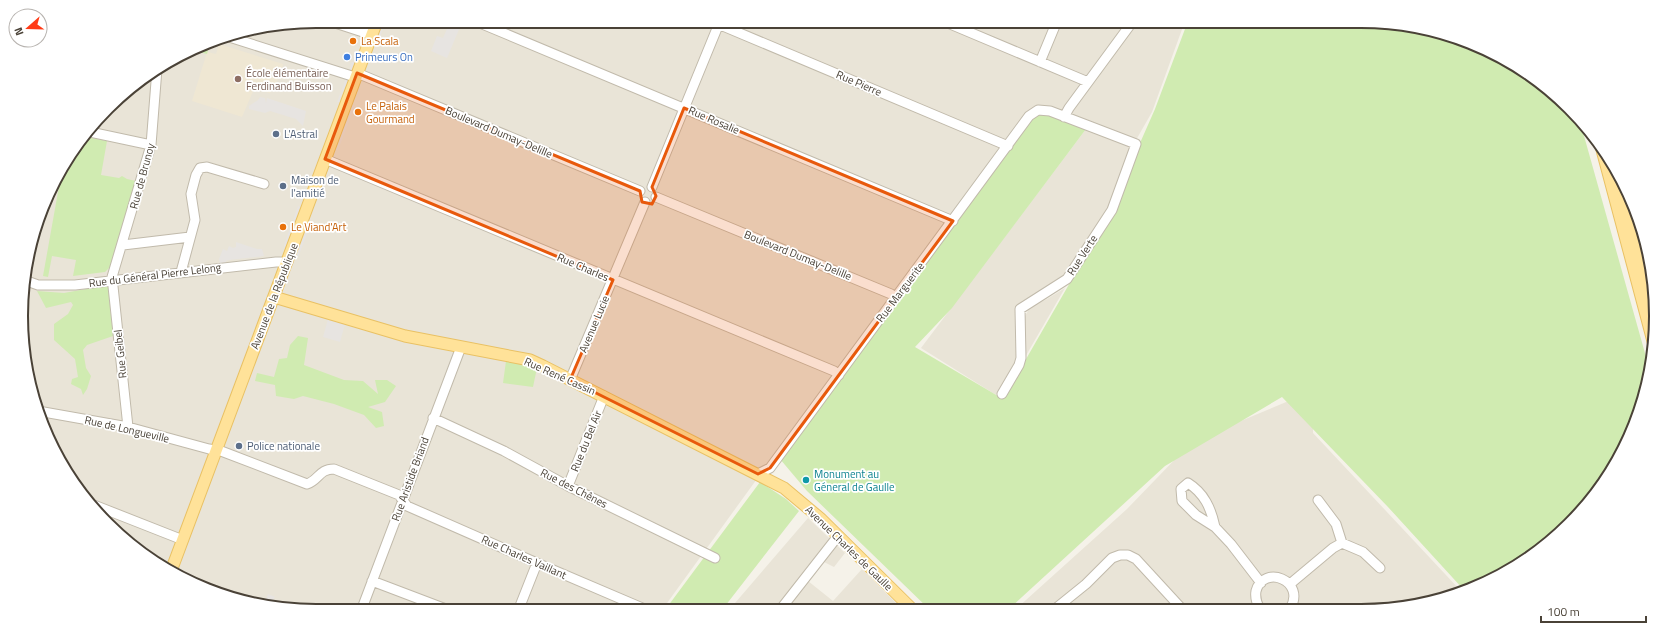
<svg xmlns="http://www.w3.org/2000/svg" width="1677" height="632" viewBox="0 0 1677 632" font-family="'Titillium Web',sans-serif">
<rect width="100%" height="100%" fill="#f5f2e9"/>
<!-- residential -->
<path fill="#e9e4d7" d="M316,21h869l-33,91 -16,28 -92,-35 -12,4 -12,13 -253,343 -105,145 -346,1 -77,-10 -53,-20 -49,-31 -66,-70 -28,-51 -16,-55 -3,-97 13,-56 23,-52 62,-75 47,-34 52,-23z
M1086,129l43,16 1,3 -13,39 -10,23 -40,61 -10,11 -41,27 2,48 -22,38 -75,-47z
M1065,288l-41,71v-41l6,-11 17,-8z
M1291,400l22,24v9l147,157 -60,18 -384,1 111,-100 57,-59 40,-22z
M808,518l37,35 -11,14 -12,-6 -14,20 25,20 29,-32 41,41h-174z"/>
<!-- education -->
<path fill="#efe7d3" d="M219,44l64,20 -2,10 -11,19 -16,-4 -12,28 -50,-16 15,-49 9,2z"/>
<!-- green -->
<path fill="#d0ebb1" d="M1188,21h173l77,10 54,21 49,30 38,36 71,253 -4,22 -40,87 -50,58 -65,43 -28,8 -75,-82 -106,-110 -117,69 -156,143 -79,1 -123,-119 -27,-32 255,-344 10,-2 41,16 -134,179 -37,39 88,52 80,-139 28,-41 10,-21 19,-55 15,-34z
M210,42l-3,12 -15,-4z
M87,137l20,4 -6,34 18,3 3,-2 5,3 9,2 -26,86 -5,5 -32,4 3,-16 -24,-4 -4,21 -5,-1 18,-101 -4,1 3,-7z
M108,285l5,51 -26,9 -4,5 3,18 5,8 -4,13 -4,6 -2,-6 -10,-5 1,-5 6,-2 -3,-18 -21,-19v-16l14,-10 5,-9 -2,-3 -25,6 -9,-17 27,2z
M298,336l10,2 -4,27 40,15 19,1 15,13 -3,-14h12l9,6 -11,16 -17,5 14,5 2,14 -8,2 -12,-13 -30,-11 -31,-8 -9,3 -18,-3 -1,-11 -20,-4 2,-8 17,4 5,-18 8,-1 3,-13z
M506,361l25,5 6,2 -4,19 -30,-4z
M760,482l26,17 13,12 -77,99h-57z"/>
<!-- parking -->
<path fill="#e7e4e1" d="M383,21h3l-10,26 -3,1z
M450,22l10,5 -13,31 -16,-7 6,-15 6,2z
M352,62l3,1 -16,39h-2z
M260,97l5,1 1,5 1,-5 39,13 -3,15 -7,-7 -26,-8 -5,2 -16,-4v-3l9,-6z
M352,104l3,2 -17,44h-3z
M298,206l2,1 -15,42 -1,-4z
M308,225l2,1 -12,31 -2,-1z
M236,242l21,7h5l2,7 -35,4 -3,1v3h-6l-1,-5 4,-10 4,2 2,-5 4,2 3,-1z
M328,319l17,5 -5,18 -17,-5z
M239,594l23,9 4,-4 2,-5 7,3 -6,8 -30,-4 -2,-1z"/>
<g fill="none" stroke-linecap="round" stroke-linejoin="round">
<!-- minor casing -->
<g stroke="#c1baab" stroke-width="11">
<path id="minor" d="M329,21l43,14
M475,21l478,200
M711,21l297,125
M943,21l145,61
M226,36l129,41
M1040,62l17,-41
M357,73l283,118
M1064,117l5,-9 64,-87
M90,132l61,13
M325,159l509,212 5,4
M652,187l68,-166
M656,197l235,97 4,4
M123,245l67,-8
M181,272l14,-52 -4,-26 5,-19 4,-7 7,-1 57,17
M24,280l14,5h37l201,-23h12
M570,380l75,-178
M38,411l90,16 81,22 12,2 86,33c12,-4 12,-15 27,-15l65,26 8,11 130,57 110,47
M433,418l71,33 64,35 147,72
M128,427l-16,-150 39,-132 6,-76
M758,474l12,-6 259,-352 9,-6 12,1 86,33 -24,66 -45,69 -47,30 1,49 -2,7 -17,29
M568,486l36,-90
M1318,500l18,24 6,19 21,9 17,16
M94,505l89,35
M1215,527c-4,-19 -11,-34 -27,-44l-7,6 1,12 14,14 19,12 16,17 30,39
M372,581l79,30
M1290,584l43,-36 9,-5
M1055,609l31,-25 26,-26 8,-3h8l8,4 46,50
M1260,609c-3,-5 -5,-12 -4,-18 7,-27 51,-11 34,18
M780,610l58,-74
M361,611l100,-264
M518,611l19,-48"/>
</g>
<!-- major casing -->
<g stroke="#e9c164" stroke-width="13">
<path id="major" d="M1601,146l53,199
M1616,167l39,145
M274,297l131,39 125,24 13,6 241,122 37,31 92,91
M171,571l206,-550"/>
</g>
<!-- minor -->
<use href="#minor" stroke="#fff" stroke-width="9"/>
<!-- major -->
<use href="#major" stroke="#ffe299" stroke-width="11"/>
</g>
<!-- marked area -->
<path fill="#e8590c" fill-opacity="0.2" stroke="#e8590c" stroke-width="3" stroke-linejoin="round" d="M357,73l283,118 2,11 10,2 4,-8 -4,-9 32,-79 269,113 -183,247 -12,6 -188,-94 43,-100 -288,-121z"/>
<!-- markers -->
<g fill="#e8710a" stroke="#fff" stroke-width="1.5">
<circle cx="353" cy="41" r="4"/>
<circle cx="358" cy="112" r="4"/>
<circle cx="283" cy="227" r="4"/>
</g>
<circle fill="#3f7fe0" stroke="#fff" stroke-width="1.5" cx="347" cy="57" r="4"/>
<circle fill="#8d6e63" stroke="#fff" stroke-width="1.5" cx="238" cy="79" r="4"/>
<g fill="#5c6f8a" stroke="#fff" stroke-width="1.5">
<circle cx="276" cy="134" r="4"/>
<circle cx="283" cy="186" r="4"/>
<circle cx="239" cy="446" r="4"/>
</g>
<circle fill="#0f9aa8" stroke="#fff" stroke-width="1.5" cx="806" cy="480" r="4"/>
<g text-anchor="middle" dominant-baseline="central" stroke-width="3.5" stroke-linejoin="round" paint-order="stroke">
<!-- food labels -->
<g font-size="11" fill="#c56008" stroke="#fff" text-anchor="start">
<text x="361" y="41">La Scala</text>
<text x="366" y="106">Le Palais<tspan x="366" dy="13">Gourmand</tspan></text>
<text x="291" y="227">Le Viand'Art</text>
</g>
<!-- shop labels -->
<g font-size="11" fill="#366cbe" stroke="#fff" text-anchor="start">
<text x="355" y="57">Primeurs On</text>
</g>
<!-- education labels -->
<g font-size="11" fill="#785e54" stroke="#fff" text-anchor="start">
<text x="246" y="73">École élémentaire<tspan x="246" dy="13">Ferdinand Buisson</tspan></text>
</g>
<!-- street labels -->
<g font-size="11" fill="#4a4237" stroke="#fff">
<text transform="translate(859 83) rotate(23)">Rue Pierre</text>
<text transform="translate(714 120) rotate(23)">Rue Rosalie</text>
<text transform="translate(499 132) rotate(23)">Boulevard Dumay-Delille</text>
<text transform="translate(142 176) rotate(-75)">Rue de Brunoy</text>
<text transform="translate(798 255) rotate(22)">Boulevard Dumay-Delille</text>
<text transform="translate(1082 255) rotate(-57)">Rue Verte</text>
<text transform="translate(583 267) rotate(23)">Rue Charles</text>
<text transform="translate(155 275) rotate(-7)">Rue du Général Pierre Lelong</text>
<text transform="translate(900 292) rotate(-53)">Rue Marguerite</text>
<text transform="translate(274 296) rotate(-69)">Avenue de la République</text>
<text transform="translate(594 324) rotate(-67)">Avenue Lucie</text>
<text transform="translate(120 354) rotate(-96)">Rue Geibel</text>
<text transform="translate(560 376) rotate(24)">Rue René Cassin</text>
<text transform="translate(127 429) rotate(13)">Rue de Longueville</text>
<text transform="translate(586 441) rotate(-68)">Rue du Bel Air</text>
<text transform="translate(410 479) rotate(-70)">Rue Aristide Briand</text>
<text transform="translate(574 488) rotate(27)">Rue des Chênes</text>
<text transform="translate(849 548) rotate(44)">Avenue Charles de Gaulle</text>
<text transform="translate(524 557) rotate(24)">Rue Charles Vaillant</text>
</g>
<!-- service labels -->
<g font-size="11" fill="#4e5e75" stroke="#fff" text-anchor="start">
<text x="284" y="134">L'Astral</text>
<text x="291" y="180">Maison de<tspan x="291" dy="13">l'amitié</tspan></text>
<text x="247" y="446">Police nationale</text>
</g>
<!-- culture labels -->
<g font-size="11" fill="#0d838f" stroke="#fff" text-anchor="start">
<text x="814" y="474">Monument au<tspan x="814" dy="13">Géneral de Gaulle</tspan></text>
</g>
</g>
<!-- crop -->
<path d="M0 0H1677V632H0ZM316 28H1361A288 288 0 0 1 1649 316V316A288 288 0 0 1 1361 604H316A288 288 0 0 1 28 316V316A288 288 0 0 1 316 28Z" fill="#fff" fill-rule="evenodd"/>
<path fill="none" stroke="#4a4237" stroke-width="2" d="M316 28H1361A288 288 0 0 1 1649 316V316A288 288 0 0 1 1361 604H316A288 288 0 0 1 28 316V316A288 288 0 0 1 316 28Z"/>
<!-- north arrow -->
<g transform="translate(28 28) rotate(250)"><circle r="19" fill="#ffffff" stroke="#b7b3af"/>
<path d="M0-3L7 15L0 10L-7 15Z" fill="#ff3b17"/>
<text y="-6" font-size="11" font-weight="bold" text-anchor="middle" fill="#4a4237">N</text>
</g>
<!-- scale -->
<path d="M1541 616v6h105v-6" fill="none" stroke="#4a4237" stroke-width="2"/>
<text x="1547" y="616" font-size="12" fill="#4a4237" stroke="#ffffff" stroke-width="3" paint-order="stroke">100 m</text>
</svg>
